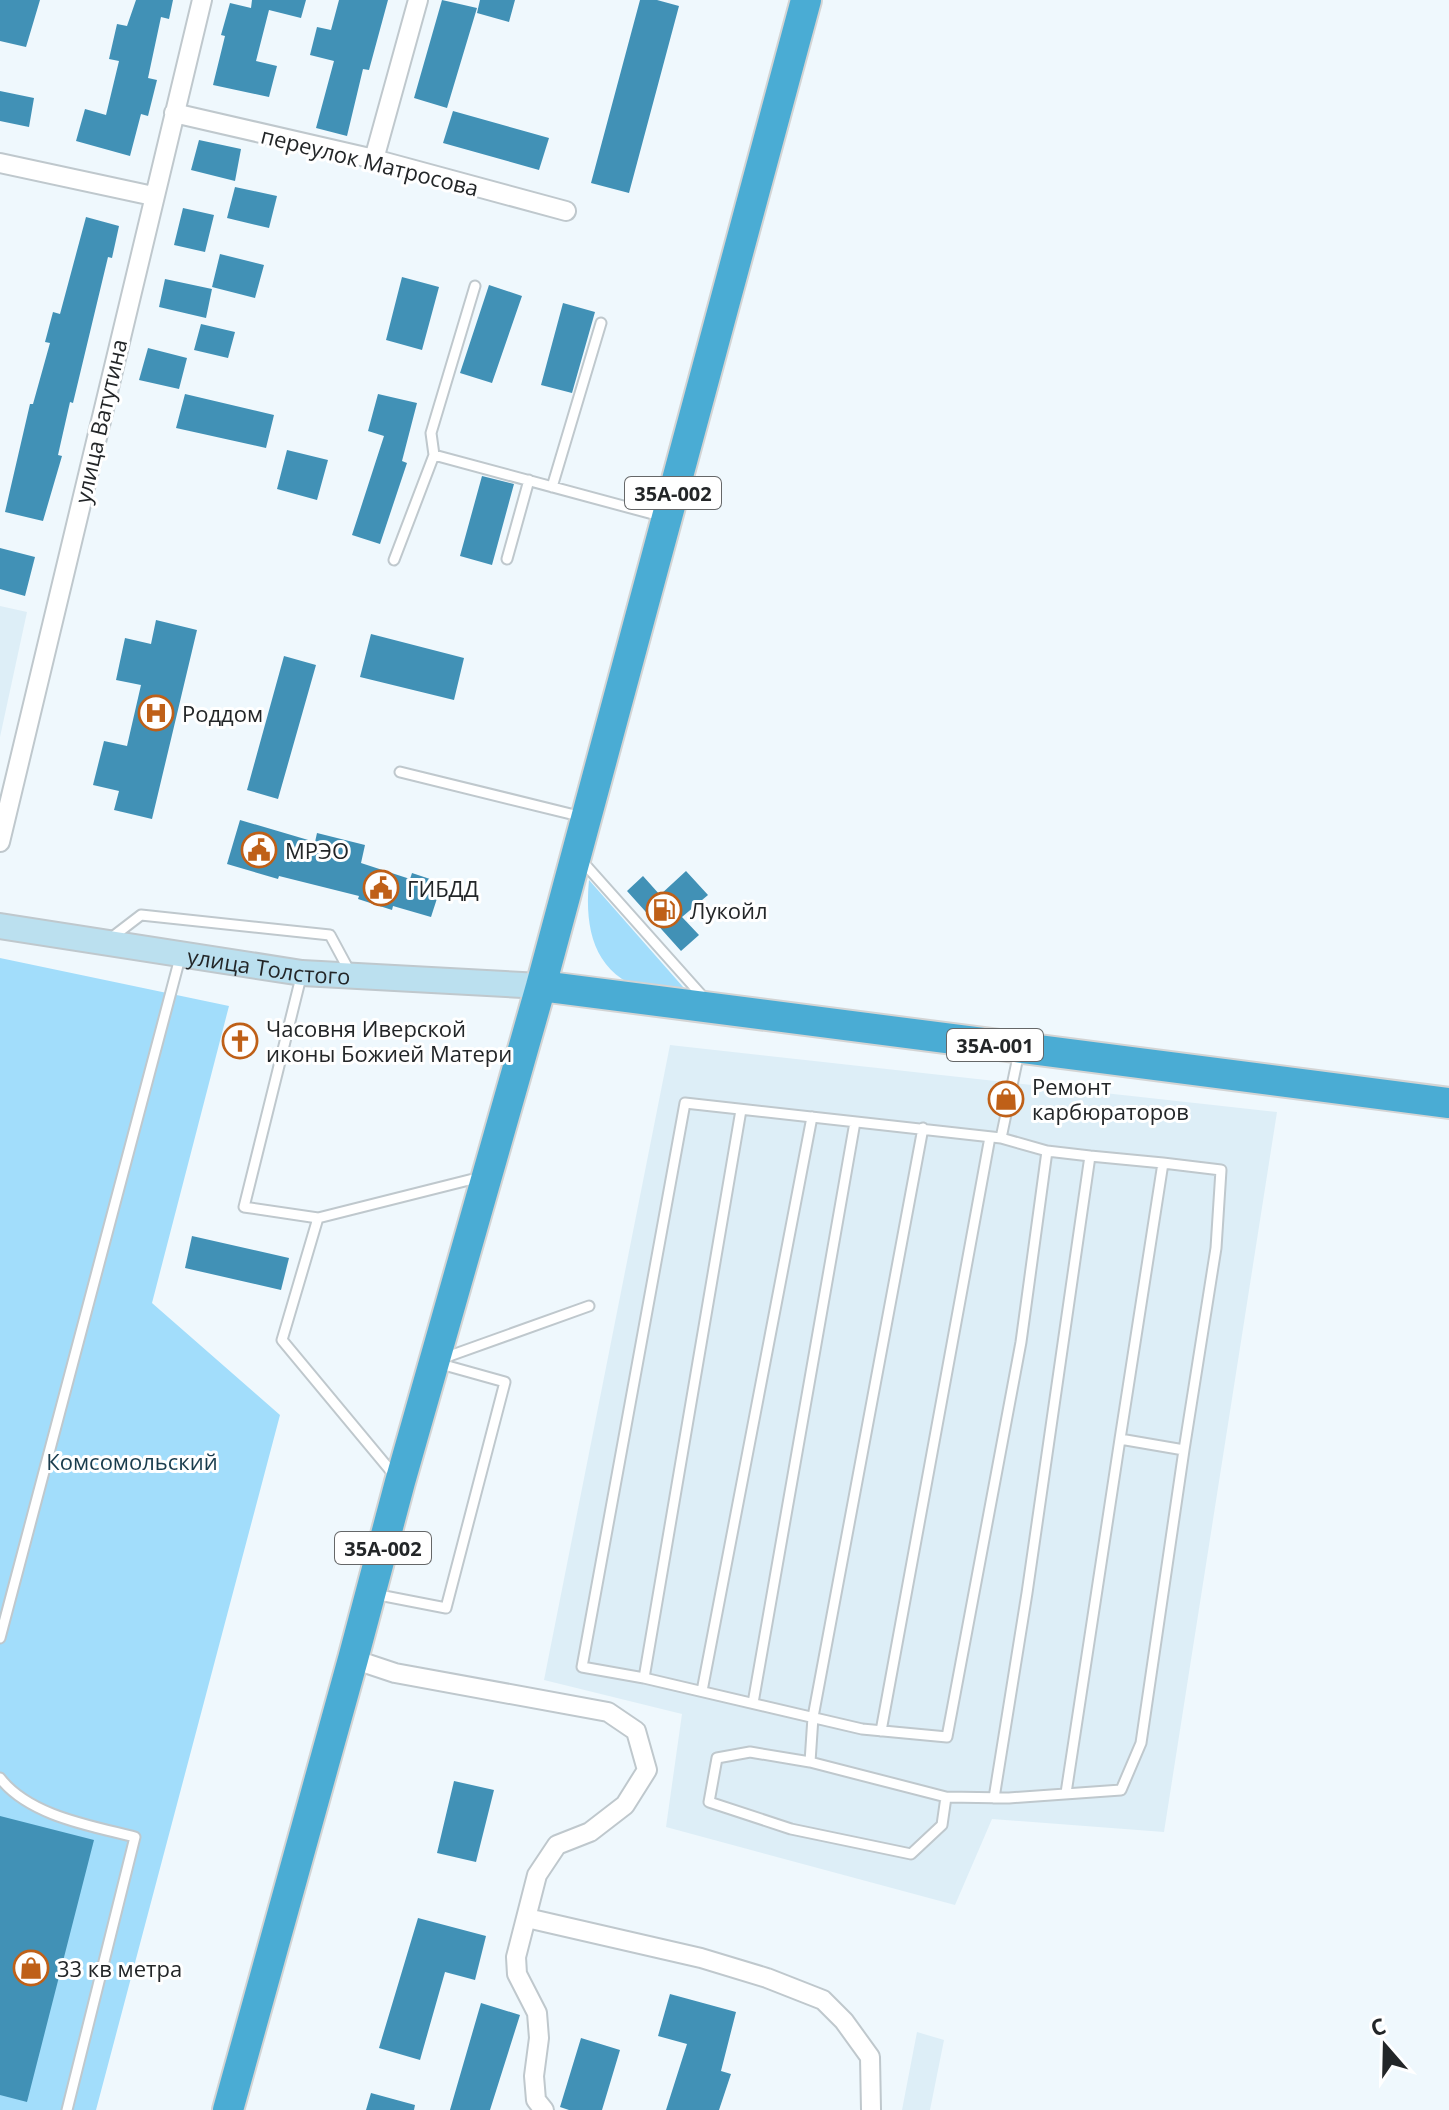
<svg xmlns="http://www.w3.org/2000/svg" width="1449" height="2110" viewBox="0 0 1449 2110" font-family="'Open Sans',sans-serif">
<rect width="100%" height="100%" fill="#eff8fd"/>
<!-- built -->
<path fill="#ddeef7" d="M0,606l27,6 -27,125z
M670,1045l607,67 -113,720 -172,-13 -37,86 -289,-78 16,-113 -138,-34z
M917,2032l27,8 -14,70h-28z"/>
<!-- green -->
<path fill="#a2ddfb" d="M589,880l102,116c-12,-1 -26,-1 -38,-4 -58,-14 -69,-60 -64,-112z
M0,958l229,48 -77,297 128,112 -184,695h-96z"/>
<!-- building -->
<path fill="#4191b6" d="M0,0h40l-14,47 -26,-6z
M136,0h37l-4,19 -8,-2 -13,61 9,2 -9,36 -7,-2 -11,42 -54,-15 9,-32 21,6 13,-54 -10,-2 8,-35 10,2z
M252,0h54l-5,18 -32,-8 -13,51 21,5 -8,31 -56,-12 12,-49 -4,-1 9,-32 21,5z
M339,0h49l-19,70 -6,-1 -16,67 -31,-8 18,-67 -24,-6 7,-28 14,3z
M442,0l35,8 -30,100 -33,-10z
M480,0h35l-6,22 -32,-9z
M640,0h17l22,6 -50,187 -38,-10z
M0,91l34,7 -5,29 -29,-6z
M453,111l96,27 -10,32 -96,-27z
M199,140l42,9 -6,32 -44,-11z
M235,187l42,9 -8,32 -42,-10z
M183,208l31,7 -9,37 -31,-7z
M86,217l33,9 -7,32 -4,-1 -35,146 -3,-1 -12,53 4,1 -19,65 -38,-9 25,-108h3l17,-61 -5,-1 8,-30 7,2z
M220,254l44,11 -9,33 -43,-11z
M402,277l37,10 -17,63 -36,-10z
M165,279l47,10 -6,29 -47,-11z
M489,285l33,11 -30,87 -32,-10z
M563,303l32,9 -23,81 -31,-8z
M201,324l34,8 -7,26 -34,-8z
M148,348l39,10 -8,31 -40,-9z
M185,394l89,21 -8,33 -90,-20z
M378,394l39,9 -15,58 5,2 -27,81 -28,-9 32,-99 -16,-5z
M287,450l41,10 -11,40 -40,-11z
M482,476l32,8 -22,81 -32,-9z
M0,548l35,9 -10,39 -25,-7z
M156,620l41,10 -45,189 -38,-9 5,-19 -26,-6 11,-44 23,5 14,-61 -25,-5 9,-42 26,6z
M371,634l93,24 -10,42 -94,-23z
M284,656l32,9 -38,134 -31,-9z
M240,820l75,22 2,-9 48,12 -4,18 49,16 2,-6 30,10 -11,34 -38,-11 -1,4 -34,-11 1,-3 -80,-20 -1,3 -51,-15z
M686,871l22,24 -26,22 17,18 -18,16 -54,-60 16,-15 17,19z
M229,1027l28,8 -6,21 -28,-8z
M192,1236l97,22 -8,32 -96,-22z
M454,1781l40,9 -18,72 -39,-9z
M0,1816l94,24 -67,262 -27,-7z
M418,1918l68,18 -11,44 -30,-8 -25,88 -41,-12z
M670,1994l66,18 -15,59 10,3 -12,36h-53l21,-66 -29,-8z
M481,2003l39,12 -30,95h-40z
M581,2038l39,12 -18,60h-33l-9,-3z
M371,2093l44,12 -1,5h-48z"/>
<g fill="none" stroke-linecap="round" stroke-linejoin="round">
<!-- service casing -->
<g stroke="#bfc8cd" stroke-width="13">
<path id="service" d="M434,455l-3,-22 44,-147
M552,487l49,-164
M507,559l22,-79
M394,560l40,-105 230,62
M400,772l183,45
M582,861l123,138
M111,938l30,-23 189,20 21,39
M302,973l-58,234 74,11
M1001,1138l46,13 -26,191 -74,395 -85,-8 -218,-51 -62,-11 103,-564 316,35 18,-86
M1047,1151l43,5
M441,1359l148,-53
M1120,1439l43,-276 58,7 -5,78 -32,202
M395,1476l-113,-136 36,-122 163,-41
M374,1594l72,14 59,-226 -68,-19
M0,1638l181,-684
M644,1678l97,-568
M702,1691l110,-574
M753,1703l102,-581
M881,1731l109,-594
M810,1762l136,35 -4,28 -31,29 -120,-25 -82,-27 8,-44 33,-6 60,10 3,-45 110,-589
M0,1778c29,38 92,48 135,59l-68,273
M946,1797l63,1 112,-8 20,-47 43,-293 -64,-11 -54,354
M994,1798l33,-205 63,-437 73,7"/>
</g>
<!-- minor casing -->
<g stroke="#bfc8cd" stroke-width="22">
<path id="minor" d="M174,113l200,46 192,52
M374,159l44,-159
M0,163l153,33
M0,842l202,-842
M353,1659l42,14 213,39 28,19 11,39 -22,35 -35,27 -33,13 -20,30 -21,82 1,17 20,39 2,25 -5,38 2,24 8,10
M527,1918l174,40 66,20 56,22 21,21 26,36 1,53"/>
</g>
<!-- secondary casing -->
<g stroke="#bfc8cd" stroke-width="28">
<g id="secondary">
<path id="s1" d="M0,926l302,47 239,13"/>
</g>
</g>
<!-- trunk casing -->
<g stroke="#d3d4d4" stroke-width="34">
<path id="trunk" d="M541,986l908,117
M228,2110l125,-451 47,-177 141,-496 265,-986"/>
</g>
<!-- service -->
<use href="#service" stroke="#fff" stroke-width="9"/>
<!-- minor -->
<use href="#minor" stroke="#fff" stroke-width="18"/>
<!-- secondary -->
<use href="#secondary" stroke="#bbe0ef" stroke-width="24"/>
<!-- trunk -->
<use href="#trunk" stroke="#4aacd4" stroke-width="30"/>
</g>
<!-- icons -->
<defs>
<g id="hospital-ring" transform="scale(1.8)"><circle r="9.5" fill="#fff" stroke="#bf6018" stroke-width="1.5"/><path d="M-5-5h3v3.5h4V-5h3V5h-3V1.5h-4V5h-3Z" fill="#bf6018"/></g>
<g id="civic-ring" transform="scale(1.8)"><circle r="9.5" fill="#fff" stroke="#bf6018" stroke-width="1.5"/><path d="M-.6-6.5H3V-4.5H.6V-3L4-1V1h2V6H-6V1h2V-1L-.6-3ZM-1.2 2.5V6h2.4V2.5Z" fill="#bf6018"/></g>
<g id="fuel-ring" transform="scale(1.8)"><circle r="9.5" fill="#fff" stroke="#bf6018" stroke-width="1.5"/><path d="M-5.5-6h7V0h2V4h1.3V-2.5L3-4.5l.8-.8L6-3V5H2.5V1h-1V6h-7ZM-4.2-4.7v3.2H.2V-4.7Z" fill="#bf6018"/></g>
<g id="church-ring" transform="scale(1.8)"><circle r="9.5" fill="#fff" stroke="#bf6018" stroke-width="1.5"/><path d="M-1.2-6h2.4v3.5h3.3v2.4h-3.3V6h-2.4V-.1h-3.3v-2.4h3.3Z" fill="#bf6018"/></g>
<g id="shop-ring" transform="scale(1.8)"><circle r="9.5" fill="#fff" stroke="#bf6018" stroke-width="1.5"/><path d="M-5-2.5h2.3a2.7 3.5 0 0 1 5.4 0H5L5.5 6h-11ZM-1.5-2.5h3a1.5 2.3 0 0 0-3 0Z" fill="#bf6018"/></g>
</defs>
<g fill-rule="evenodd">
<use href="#hospital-ring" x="156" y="713"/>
<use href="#civic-ring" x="259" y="850"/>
<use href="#civic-ring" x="381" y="888"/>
<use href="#fuel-ring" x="664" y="910"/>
<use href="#church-ring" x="240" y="1041"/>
<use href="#shop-ring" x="1006" y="1099"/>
<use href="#shop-ring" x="31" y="1968"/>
</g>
<g text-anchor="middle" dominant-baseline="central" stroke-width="6" stroke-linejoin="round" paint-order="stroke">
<!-- shield labels -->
<g fill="#fff" stroke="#656768" stroke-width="2">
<rect x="625" y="477" width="96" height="32" rx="6"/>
<rect x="947" y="1029" width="96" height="32" rx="6"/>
<rect x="335" y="1532" width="96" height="32" rx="6"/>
</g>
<g font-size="20" font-weight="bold" fill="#232628">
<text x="673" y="493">35А-002</text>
<text x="995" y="1045">35А-001</text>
<text x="383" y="1548">35А-002</text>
</g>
<!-- street labels -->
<g font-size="22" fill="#232628" stroke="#fff">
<text transform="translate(370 161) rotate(14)">переулок Матросова</text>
<text transform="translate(100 421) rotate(-77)">улица Ватутина</text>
<text stroke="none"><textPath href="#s1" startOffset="272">улица Толстого</textPath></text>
</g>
<!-- poi labels -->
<g font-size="22" fill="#232628" stroke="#fff" text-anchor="start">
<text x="182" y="713">Роддом</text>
<text x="285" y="850">МРЭО</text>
<text x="407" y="888">ГИБДД</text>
<text x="690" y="910">Лукойл</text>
<text x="266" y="1028">Часовня Иверской<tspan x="266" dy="25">иконы Божией Матери</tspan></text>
<text x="1032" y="1086">Ремонт<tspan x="1032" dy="25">карбюраторов</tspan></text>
<text x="57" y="1968">33 кв метра</text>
</g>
<!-- park labels -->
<g font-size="22" fill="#193c4d" stroke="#fff">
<text x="132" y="1461">Комсомольский</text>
</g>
</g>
<!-- north arrow -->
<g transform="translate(1385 2046) rotate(340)" stroke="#ffffff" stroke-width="6" paint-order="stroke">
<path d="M0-6L14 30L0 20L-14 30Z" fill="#232628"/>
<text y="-12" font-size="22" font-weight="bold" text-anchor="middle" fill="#232628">С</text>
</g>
</svg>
